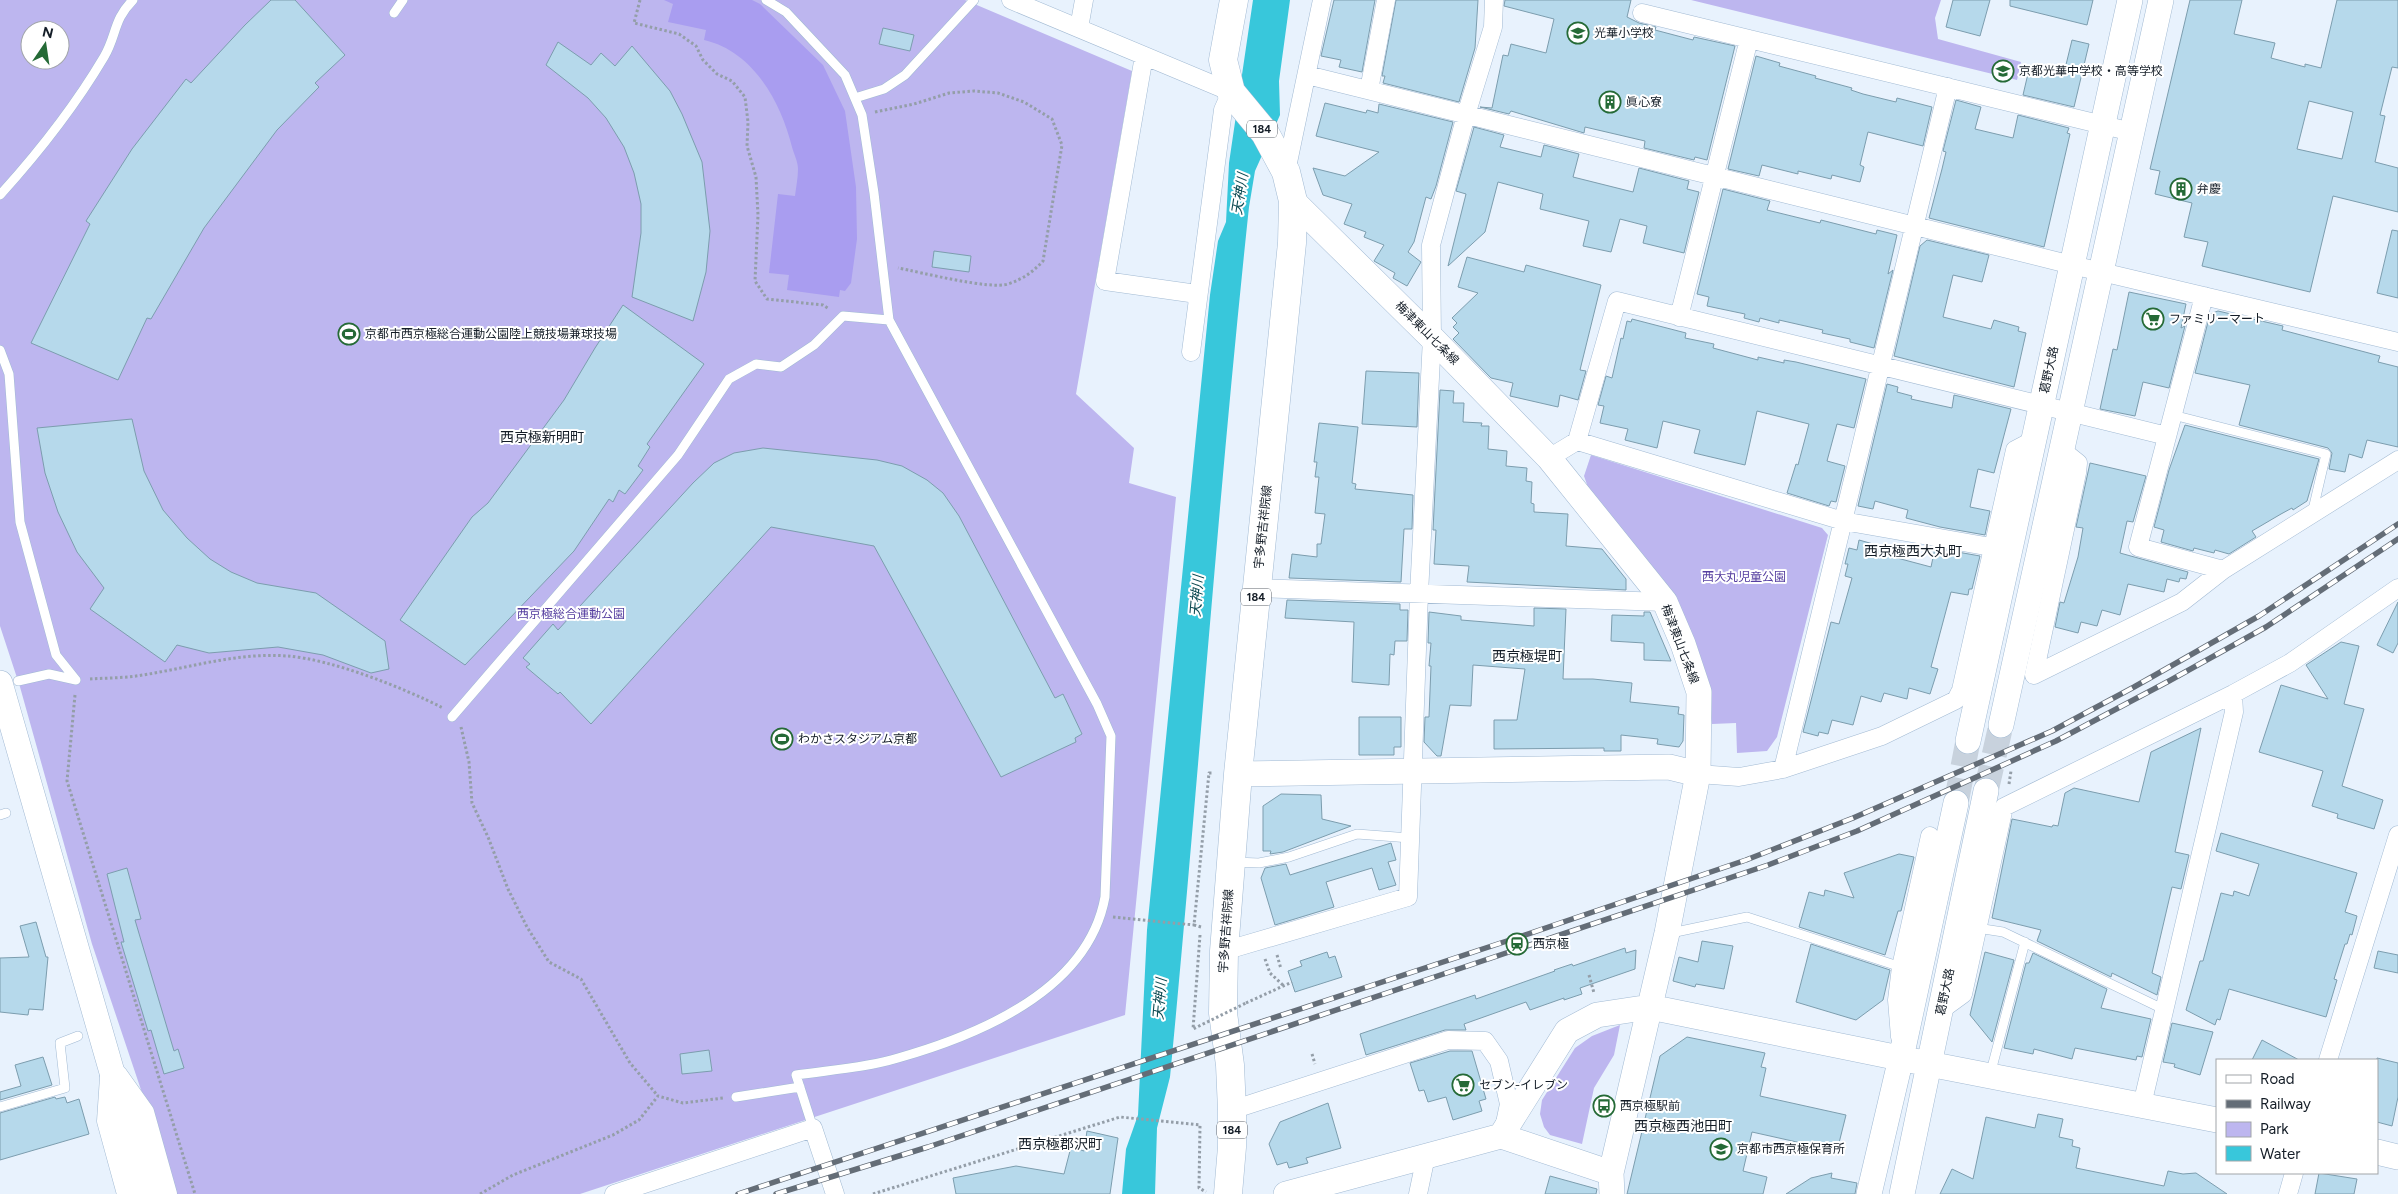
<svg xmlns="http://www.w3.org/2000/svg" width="2398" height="1194" viewBox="0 0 2398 1194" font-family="Figtree,'Noto Sans JP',sans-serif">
<rect width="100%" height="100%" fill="#e8f2fd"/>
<!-- green -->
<path fill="#bdb6ef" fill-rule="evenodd" d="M0,0h965l167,71 -56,323 58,54 -5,35 47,14 -51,518 -545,179h-404l-84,-250 -72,-257 -20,-61zM30,30h30v30h-30z
M1691,0h250l-6,18 3,21 83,23 -4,18z
M1591,455l231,73 6,7 -51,202 -10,14 -30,2 -1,-30 -24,1 -9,-50 -24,-69 -17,-27 -71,-82 -7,-20z
M1620,1025l-6,30 -20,33 -12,56 -32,-9 -6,-8 -4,-13 2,-14 33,-52 17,-12z"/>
<!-- forest -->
<path fill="#a99df0" d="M664,0h88l8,4 63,61 22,46 11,76 1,52 -6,44 -6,8 -5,-1 -1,7 -52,-7 2,-15 -20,-2 9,-79 17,2c1,-9 3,-18 3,-27 0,-7 -4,-15 -6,-22 -11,-45 -39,-96 -88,-107l2,-10 -38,-8 5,-18z"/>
<!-- water -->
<path fill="#38c7db" d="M1253,0h37l-11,81 1,34 -25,56 -6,36c-31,290 -51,581 -79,870l-13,51 -2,66h-33l4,-45 12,-34 9,-185 63,-635 8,-54 8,-19 3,-59z"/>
<!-- building -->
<path fill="#b6d9eb" stroke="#7c9dae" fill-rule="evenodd" d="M271,0h24l50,55 -30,28 4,4 -42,43 -73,98 -53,91 -4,-1 -29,62 -87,-37 59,-119 -4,-3 46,-72 54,-70 5,4 54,-58z
M1334,0h41l-13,72 -23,-5 2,-7 -20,-4z
M1396,0h82l-3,48 -16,54 -76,-19 2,-7h-3z
M1505,0h126l-4,17 12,6 17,4 -1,3 38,10 1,-3 41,9 -28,114 -12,-3 -1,3 -50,-12 1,-7 -60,-14 -1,6 -73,-22 -2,3 -29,-7 12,1 11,-53 5,1 3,-12 35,9 8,-34 -50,-13z
M1953,0h37l-10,36 -34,-9z
M2010,0h83l-6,25 -77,-19z
M2190,0h52l-8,34 41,9 -4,15 34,9v-3l16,4 16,-68h61v68l-6,-1 -12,48 5,1 -10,46 23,6v44l-65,-16 -23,96 -108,-26 6,-24 -24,-5 8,-34 -37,-9 5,-23 -10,-2zM2309,101l44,11 -11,47 -45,-10z
M883,28l31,7 -4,16 -31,-7z
M2072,40l17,4 -15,63 -51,-12 7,-30 34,8z
M558,42l33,23 10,-12 14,13 17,-20 38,45 12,23 20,48 8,69 -4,41 -13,49 -61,-24 9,-64v-29l-7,-31 -10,-26 -18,-29 -18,-20 -42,-33z
M1756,56l24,7 -1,3 37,10 -1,2 37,10 -1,2 12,4 33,8 1,-4 35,9 -9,39 -55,-14 -8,33 4,2 -4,15 -28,-7 -1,4 -33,-8v3l-36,-9 -3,11 -31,-7z
M1956,100l25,7 -6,22 38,9 5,-23 51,13 -2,5 3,1 -26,113 -115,-29 13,-49 4,-17 -3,-1z
M1325,103l41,10 1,-3 11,3 1,-9 74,18 -17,64 -5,13 -5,-2 -12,45 -6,10 13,10 -14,24 -14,-8 2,-5 -21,-12 10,-16 -20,-8 2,-5 -22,-8 8,-20 -29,-9 -10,-27 32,8 34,-24 -63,-16z
M1474,127l30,8 -4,12 41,10 3,-12 35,9 -6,23 60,15 6,-24 50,13 -2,8 12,3 -15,61 -41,-10 4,-17 -27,-7 -9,33 -28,-6 6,-25 -49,-12 3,-15 -45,-12 -13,50 -37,34 18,-72 -10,-3z
M1723,189l47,12 -3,9 53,13 1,-3 55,14 1,-4 20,5 -9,39 5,-4 -19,78 -24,-6v-3l-28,-6 1,-3 -44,-10v3l-19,-5 -1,4 -15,-4 1,-4 -38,-8 2,-9 -12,-3z
M2392,230l6,1v67l-21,-5z
M1927,240l62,15 -7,27 -29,-7 -10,42 48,12 3,-9 25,7 -1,4 8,2 -12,54 -120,-31 26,-110z
M934,251l37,5 -2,16 -37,-5z
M1467,257l57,15 2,-7 75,20 -21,85 6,1 -8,29 -18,-5 -2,12 -48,-11 3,-13 -22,-5 -38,-39 6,-6 -6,-6 4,-4 -5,-5 26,-25 -20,-6z
M2129,292l57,12 -5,24 4,-2 -16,62 -26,-6 -8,34 -35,-7 13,-60 4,1z
M623,305l81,59 -57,80 3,3 -12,19 5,4 -18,24 -6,-4 -6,12 -4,-3 -35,52 -109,114 -65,-45 72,-103 16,-14 76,-103 31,-52z
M2218,311l65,15 -1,4 98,26 -2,6 20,5v80l-31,-7 -5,18 -13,-4 -4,18 -16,-3 3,-16 -4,-5 -89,-23 11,-40 -55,-12 15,-59z
M1632,319l54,14 -1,5 29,6 -1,4 45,12v-3l26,6v-3l12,2 70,17 -12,49 -17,-4 -10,37 18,5 -9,36 -5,-1 -2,5 -42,-13 9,-29 2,1 11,-41 -52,-13 -12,54 -51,-12 6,-23 -37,-9 -6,27 -32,-8 3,-11 -28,-6 4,-17 -6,-1 8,-29 6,2 9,-40 2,1 4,-18 4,1z
M1366,371l53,2 -2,54 -55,-3z
M1887,384l11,3 -1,5 15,4 -1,3 41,9 2,-13 57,14 -17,64 -16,-4 -8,38 20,4 -5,24 -45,-8 -34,-9 2,-8 -33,-9 -2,8 -15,-3z
M1440,390l14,1 -1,12h11l-1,19 19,1 -1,3h8l-1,23 19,2 -1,15 21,2 -1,13 6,1 -1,21 3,1v8l34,2 -2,32 36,3 24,30v11l-159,-8 2,-16 -35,-2 2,-34h-3z
M132,419l12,52 19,39 24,28 23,21 21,13 26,11 59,10 69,48 4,28 -18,4 -48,-18 -45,-8 -69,6 -32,-8 -12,17 -75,-53 14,-21 -27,-36 -19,-40 -13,-39 -8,-45z
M1319,423l39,4 -6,56 4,1 -1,5 58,6 -1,34h-8l-3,53 -112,-4 3,-24 25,3v-13h4l4,-30 -10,-1 4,-36h-4l2,-15h-3z
M2185,425l134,34 -12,42 -14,9 -1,-2 -11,6 -29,17 4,6 -27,17 -14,-4 -1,3 -20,-5 -1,3 -32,-9 3,-12 -10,-3 15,-57z
M763,448l114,12 25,6 25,14 16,13 16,23 96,182 8,-4 19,40 -7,4 1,4 -75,35 -127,-231 -103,-19 -180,197 -31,-32 -2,2 -32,-27 4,-3 -7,-6 30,-34 5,6 135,-147 21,-20 20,-10z
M2090,463l56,13 -13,46 -6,-1 -7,32 68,19 -2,7 -6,-1 -1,4 -12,-3 -3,13 -36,-8 -8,31 -18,-5 -5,16 -16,-4 -3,11 -23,-6 5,-25 4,1 14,-46 5,-29 -7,-1z
M1859,540l25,7 -2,7 49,13 4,-19 45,8 -8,33h-3l-1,6 -17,-3 -20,75 7,2 -8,25 -21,-6 -2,11 -23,-6 -3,9 -20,-6 -8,29 -21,-5 -4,14 -9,-2 -1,4 -15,-4 28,-110 8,2 13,-46 -7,-2 3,-12h-3l4,-16 8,2z
M1287,600l113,4v6h8l-1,31h-12l-1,14 -4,-1 -1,31 -37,-3 2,-60 -69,-4z
M2398,602v41l-5,10 -16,-8z
M1534,608l32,1 -3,70h30l39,4 -2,19 49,5 -1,7 6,1 -1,26 -4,6 -22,-3 1,-5 -37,-4v16h-17v-3l-110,1v-29h23l8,-51 -52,-4 -2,41 -21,-1 -9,51h-4l-13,-14 1,-25h4l2,-51h-2l2,-23h-3l1,-31 32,4v4l73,6z
M1644,612h6l21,49 -27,-1v-17l-33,-2 1,-26 32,1z
M2341,642l18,4 -15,58 20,5 -22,77 41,14 -9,29 -37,-11 1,-4 -26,-8 11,-35 -64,-19 22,-67 47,14 -22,-34z
M1359,717h42v30h-7v8h-35z
M2201,728l-26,124 14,3 -8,34 -9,-2 -20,86 9,4 -4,18 -45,-22 -1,4 -74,-36 4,-11 -49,-12 20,-99 40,8 1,-2 5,1 7,-33 9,-5 65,14 12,-50z
M1281,794l40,1 1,24 29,7 -68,26 -13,2 1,-3h-8v-45z
M2221,833l136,40 -12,39 12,4 -5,19 -2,-1 -3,10h-2l-11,35 3,1 -11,37 -97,-28 -9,31 -3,-1 -2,6 -29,-15 14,-49h3l18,-68 12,3 1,-5 15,5 10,-32 -43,-13z
M1391,843l5,17 -8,2 8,23 -17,5 -7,-22 -46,14 8,25 -59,18 -14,-47 4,-10 21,-4 4,11z
M1899,854l15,3 -13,54h-3l-13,44 -86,-28 10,-35 15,4 1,-6 29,8 -10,-25z
M127,868l14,51 -6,1 39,131 4,-2 6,19 -20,6 -13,-44 -3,1 -27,-89h3l-17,-68z
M36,922l10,35h2l-5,53 -14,-1 -1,6 -28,-3v-54l29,-1 -9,-31z
M1702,941l31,5 -9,43 -28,-5 -1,3 -22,-6 6,-24 19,5z
M1811,944l79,26 -7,30 -27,20 -60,-18z
M1625,948l1,5 10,-3 -1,19 -55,19 2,6 -18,6v-2l-34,12 -4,-8 -62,22 2,6h-21l-79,25 -6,-21 115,-39 1,4 79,-28 -1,-1 18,-6 1,2z
M2378,951l20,4v18l-24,-5z
M1327,952l2,6 6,-2 7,21 -47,15 -7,-21 14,-5 -2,-5z
M1985,952l29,8 -22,82 -22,-27z
M2033,953l74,36 -6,19 50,11 -9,38 -5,-1 -1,4 -61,-12 -3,11 -38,-10 -1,5 -29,-6 22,-85h3z
M2172,1023l41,9 -13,43 -26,-8 1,-3 -12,-2z
M1687,1037l78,16 -4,14 5,1 -6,28 86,19 -9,36 -85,-19 -9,39 24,6 -4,17h-136l33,-138z
M2262,1040l37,20h-47z
M709,1050l3,21 -30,3 -2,-20z
M1450,1051h22l14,48 -7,2 3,10 -29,9 -7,-23 -18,5 -4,-12 -5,1 -9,-28z
M43,1057l9,28 -52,15v-8l21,-6 -6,-21z
M2377,1058l21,5v34l-6,29 -15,-4z
M55,1097l1,2 9,-2 2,6 12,-4 10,35 -89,26v-47z
M1328,1103l13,45 -35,10 2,5 -19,5 -2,-6 -10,3 -8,-21 11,-22z
M2038,1114l25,5 -4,18 14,3 -1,6 8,2 -4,20 88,18 4,-15 15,3 13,-1 31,21h-287l12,-25 21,10 13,-62 49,11z
M1087,1131l31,7 -8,56h-154l-3,-16 63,-12 48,8 7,-27 13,4z
M1832,1173l-1,5 26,5 -2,11h-69l25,-16z
M2319,1173l38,6 -3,15h-39z
M1550,1176l47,13 -1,5h-51z"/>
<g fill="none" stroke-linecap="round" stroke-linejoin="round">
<!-- secondary-tunnel -->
<path stroke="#c8d2dd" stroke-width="25" stroke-dasharray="25 12" stroke-linecap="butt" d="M1986,791l15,-66
M1956,803l12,-62"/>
<!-- lane casing -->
<g stroke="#a2bad3" stroke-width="10">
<path id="lane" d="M766,0l20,12 59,63 17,40 12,78 15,127 208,384 14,32 -6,161c-17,93 -126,138 -207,161 -33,10 -69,12 -102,17l17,53
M394,13l9,-13
M855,98l29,-9 21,-14 69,-75
M0,195c38,-42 75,-89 104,-138 13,-22 9,-37 29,-57
M0,350l9,24 11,148 36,133 20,25
M2173,415l153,39 -14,60
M18,681l31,-7 27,6
M452,717l226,-262 51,-76 27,-15 25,3 33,-22 29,-29 46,4
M0,815l6,-2
M1234,862l25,1 30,-6 68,-23 53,4
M1977,928l26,4 160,77
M1671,933l76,-16 154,50
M1990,1075l35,-133
M736,1097l64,-10
M0,1107l65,-19 -5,-45 18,-7"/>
</g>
<!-- street casing -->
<g stroke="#a2bad3" stroke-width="19">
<path id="street" d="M1011,0l220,92 -8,18 -32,242
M1642,13l490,119
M1079,28l5,-28
M1144,56l-39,225 92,13
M1307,75l765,190 326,77
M1369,90l17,-90
M1286,172l36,-172
M2204,296l-66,251 85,23
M1679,317l70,-278
M1577,441l266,80 148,26
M2063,451l15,12 -1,10 -43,202 148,-73 41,-32 175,-110
M1549,458l28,-17 40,-140 550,135
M1257,588l408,14
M1783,769l165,-682
M1698,774l41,3 44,-8 99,-33 74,-36 5,-10 54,-240 19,-10
M1224,951l184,-54 11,-303 13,-256 -1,-93 35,-130 27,-88 1,-27
M1941,1010l22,-16 41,-187 229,-113 57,-31 108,-75
M1900,1037l-3,-37 4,-33 29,-131
M2328,1060l70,-225
M118,1074l27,38 23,82
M109,1077l-3,44 20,73
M2142,1105l92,-393 -1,-18
M1232,1110l216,-70 37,1 14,20 10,43 -4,19
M614,1194l199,-66 22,66
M1418,1194l8,-38
M2288,1194l6,-21"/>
</g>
<!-- secondary casing -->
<g stroke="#a2bad3" stroke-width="26">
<path id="secondary" d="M1293,201l139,137 117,120 116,144 18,42 16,48 -1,82 -31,159 -56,240 1,21
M0,683l147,511
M2001,725l160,-725
M1968,741l162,-741
M1238,774l431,-7 29,7
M1501,1136l66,-105 30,-16 53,-8 279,57 288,56
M2377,1152l21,5
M1286,1194l215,-58 110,37
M1869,1194l32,-136 55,-255
M1902,1194l84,-403"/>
</g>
<!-- primary casing -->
<g stroke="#a2bad3" stroke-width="29">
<path id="primary" d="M1228,1194l4,-47v-37l-2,-45 -7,-52 1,-62 14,-177 54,-531 1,-42 -7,-29 -21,-39 -34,-41 -8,-32 11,-60"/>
</g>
<!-- path -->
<path stroke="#949ea8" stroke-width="3" stroke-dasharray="2.5 2.5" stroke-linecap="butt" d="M640,0l-6,23 45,11 17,12 7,14 14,14 15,7 13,16 3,25 -1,24 9,31 2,38 -3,66 12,18 56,6 6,4
M875,112l39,-8 35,-11 25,-2 24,2 26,9 28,17 10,26 -19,116c-10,11 -20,18 -35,23 -18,6 -88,-12 -110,-16
M90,679c15,-1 31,-1 46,-3 50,-7 100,-24 151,-20 44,3 117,32 156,52
M75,695l-8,86 128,413
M461,727l8,35 3,41 16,34 20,52 19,38 22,35 32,17 49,84 28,33
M2009,784l2,-13
M1113,917l81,8
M1201,927l-7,-2 15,-152h5
M1277,955l4,14
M1265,959l5,14 14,13
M1589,975l5,18
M1246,1003l46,-21
M1312,1054l3,10
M480,1194l33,-19 100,-40 26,-15 19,-24 25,7 40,-5
M873,1194l247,-77 80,8 -1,63 7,4"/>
<!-- lane -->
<use href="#lane" stroke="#fff" stroke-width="9"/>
<!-- street -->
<use href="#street" stroke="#fff" stroke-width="18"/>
<!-- secondary -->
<use href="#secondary" stroke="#fff" stroke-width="25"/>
<!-- primary -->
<use href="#primary" stroke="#fff" stroke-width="28"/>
<!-- rail casing -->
<g stroke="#646d77" stroke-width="5.5">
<path id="rail" d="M738,1194l778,-256 230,-78 107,-42 199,-87 82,-44 125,-71 139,-92
M776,1194l152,-47 590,-198 250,-84 89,-34 199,-90 113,-60 97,-54 132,-88"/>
</g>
<!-- rail -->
<use href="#rail" stroke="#fff" stroke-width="4" stroke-dasharray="11" stroke-linecap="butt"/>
<!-- path-bridge -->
<path stroke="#949ea8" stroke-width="3" stroke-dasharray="2.5 2.5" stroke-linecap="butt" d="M1200,935l-7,94 53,-26"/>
</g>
<!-- icons -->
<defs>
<g id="school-ring" transform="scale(1.125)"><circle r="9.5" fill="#fff" stroke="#256a36" stroke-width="1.5"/><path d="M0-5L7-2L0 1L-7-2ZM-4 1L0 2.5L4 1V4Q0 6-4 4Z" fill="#256a36"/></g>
<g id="building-ring" transform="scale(1.125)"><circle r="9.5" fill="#fff" stroke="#256a36" stroke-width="1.5"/><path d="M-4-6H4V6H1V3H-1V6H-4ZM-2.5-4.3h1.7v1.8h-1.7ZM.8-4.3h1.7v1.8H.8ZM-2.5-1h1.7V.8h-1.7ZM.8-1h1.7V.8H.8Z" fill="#256a36"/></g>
<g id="supermarket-ring" transform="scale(1.125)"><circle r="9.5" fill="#fff" stroke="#256a36" stroke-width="1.5"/><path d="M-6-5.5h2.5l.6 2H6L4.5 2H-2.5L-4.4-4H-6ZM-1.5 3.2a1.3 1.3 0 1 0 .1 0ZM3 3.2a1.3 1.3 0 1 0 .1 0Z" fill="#256a36"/></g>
<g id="stadium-ring" transform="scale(1.125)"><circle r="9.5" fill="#fff" stroke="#256a36" stroke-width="1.5"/><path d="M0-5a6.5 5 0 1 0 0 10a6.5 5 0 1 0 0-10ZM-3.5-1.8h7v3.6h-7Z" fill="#256a36"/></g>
<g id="station-ring" transform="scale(1.125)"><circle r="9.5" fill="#fff" stroke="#256a36" stroke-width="1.5"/><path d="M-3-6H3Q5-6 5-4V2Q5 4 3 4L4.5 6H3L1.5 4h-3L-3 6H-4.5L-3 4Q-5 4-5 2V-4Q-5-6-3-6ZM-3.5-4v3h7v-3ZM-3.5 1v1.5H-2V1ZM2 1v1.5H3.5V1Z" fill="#256a36"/></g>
<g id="bus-ring" transform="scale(1.125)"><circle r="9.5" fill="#fff" stroke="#256a36" stroke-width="1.5"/><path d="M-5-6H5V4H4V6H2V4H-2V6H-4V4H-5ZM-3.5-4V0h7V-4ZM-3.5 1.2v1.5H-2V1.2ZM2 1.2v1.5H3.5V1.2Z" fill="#256a36"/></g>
</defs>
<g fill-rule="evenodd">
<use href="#school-ring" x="1578" y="33"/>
<use href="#school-ring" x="2003" y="71"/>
<use href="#building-ring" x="1610" y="102"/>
<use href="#building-ring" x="2181" y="189"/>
<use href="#supermarket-ring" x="2153" y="319"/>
<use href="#stadium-ring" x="349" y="334"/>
<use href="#stadium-ring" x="782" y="739"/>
<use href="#station-ring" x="1517" y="944"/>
<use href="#supermarket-ring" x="1463" y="1085"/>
<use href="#bus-ring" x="1604" y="1106"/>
<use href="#school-ring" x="1721" y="1149"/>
</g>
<g text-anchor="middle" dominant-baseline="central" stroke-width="4" stroke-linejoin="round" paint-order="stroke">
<!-- shield labels -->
<g fill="#fff" stroke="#5a6168" stroke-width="1">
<rect x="1247" y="120.5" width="30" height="17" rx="4"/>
<rect x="1241" y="588.5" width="30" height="17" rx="4"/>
<rect x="1217" y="1121.5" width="30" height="17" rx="4"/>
</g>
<g font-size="11" font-weight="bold" fill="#141d27">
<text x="1262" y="129">184</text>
<text x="1256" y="597">184</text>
<text x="1232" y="1130">184</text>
</g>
<!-- poi labels -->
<g font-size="12" fill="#141d27" stroke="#fff" text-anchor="start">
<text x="1594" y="33">光華小学校</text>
<text x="2019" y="71">京都光華中学校・高等学校</text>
<text x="1626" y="102">眞心寮</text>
<text x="2197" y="189">弁慶</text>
<text x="2169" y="319">ファミリーマート</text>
<text x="365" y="334">京都市西京極総合運動公園陸上競技場兼球技場</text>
<text x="798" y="739">わかさスタジアム京都</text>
<text x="1533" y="944">西京極</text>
<text x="1479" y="1085">セブン-イレブン</text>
<text x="1620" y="1106">西京極駅前</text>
<text x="1737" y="1149">京都市西京極保育所</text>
</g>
<!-- street labels -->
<g font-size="12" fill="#141d27" stroke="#fff">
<text transform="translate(1427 333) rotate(45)">梅津東山七条線</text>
<text transform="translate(2049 370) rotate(-78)">葛野大路</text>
<text transform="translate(1263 527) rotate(-84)">宇多野吉祥院線</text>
<text transform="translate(1680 644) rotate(69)">梅津東山七条線</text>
<text transform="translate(1226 931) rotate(-86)">宇多野吉祥院線</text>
<text transform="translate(1945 992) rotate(-78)">葛野大路</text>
</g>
<!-- park labels -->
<g font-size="12" fill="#563fa0" stroke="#fff">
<text x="1744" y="577">西大丸児童公園</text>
<text x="571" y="614">西京極総合運動公園</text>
</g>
<!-- water labels -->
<g font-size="14" font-style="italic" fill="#0b4951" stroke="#fff">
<text transform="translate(1240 194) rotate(-81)">天神川</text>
<text transform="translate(1197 596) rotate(-85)">天神川</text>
<text transform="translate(1160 999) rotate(-85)">天神川</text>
</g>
<!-- neighbourhood labels -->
<g font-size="14" fill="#141d27" stroke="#fff">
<text x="542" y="437">西京極新明町</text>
<text x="1913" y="551">西京極西大丸町</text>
<text x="1527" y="656">西京極堤町</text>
<text x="1683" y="1126">西京極西池田町</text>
<text x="1060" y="1144">西京極郡沢町</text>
</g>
</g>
<!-- legend -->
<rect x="2216" y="1059" width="162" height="115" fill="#ffffff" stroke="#a1a5a9"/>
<rect x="2226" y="1075" width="25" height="8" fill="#ffffff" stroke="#a1a5a9"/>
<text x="2260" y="1084" font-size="15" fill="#141d27">Road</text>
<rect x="2226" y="1100" width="25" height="8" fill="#646d77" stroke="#a1a5a9"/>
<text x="2260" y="1109" font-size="15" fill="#141d27">Railway</text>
<rect x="2226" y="1122" width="25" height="15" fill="#bdb6ef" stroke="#a1a5a9"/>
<text x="2260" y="1134" font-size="15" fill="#141d27">Park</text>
<rect x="2226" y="1146" width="25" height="15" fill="#38c7db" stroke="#a1a5a9"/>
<text x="2260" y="1159" font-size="15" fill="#141d27">Water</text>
<!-- north arrow -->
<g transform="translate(45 45) rotate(13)"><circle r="24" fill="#ffffff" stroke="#a1a5a9"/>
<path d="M0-4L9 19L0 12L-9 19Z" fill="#256a36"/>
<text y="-8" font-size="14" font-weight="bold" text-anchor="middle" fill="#141d27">N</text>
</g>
</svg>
